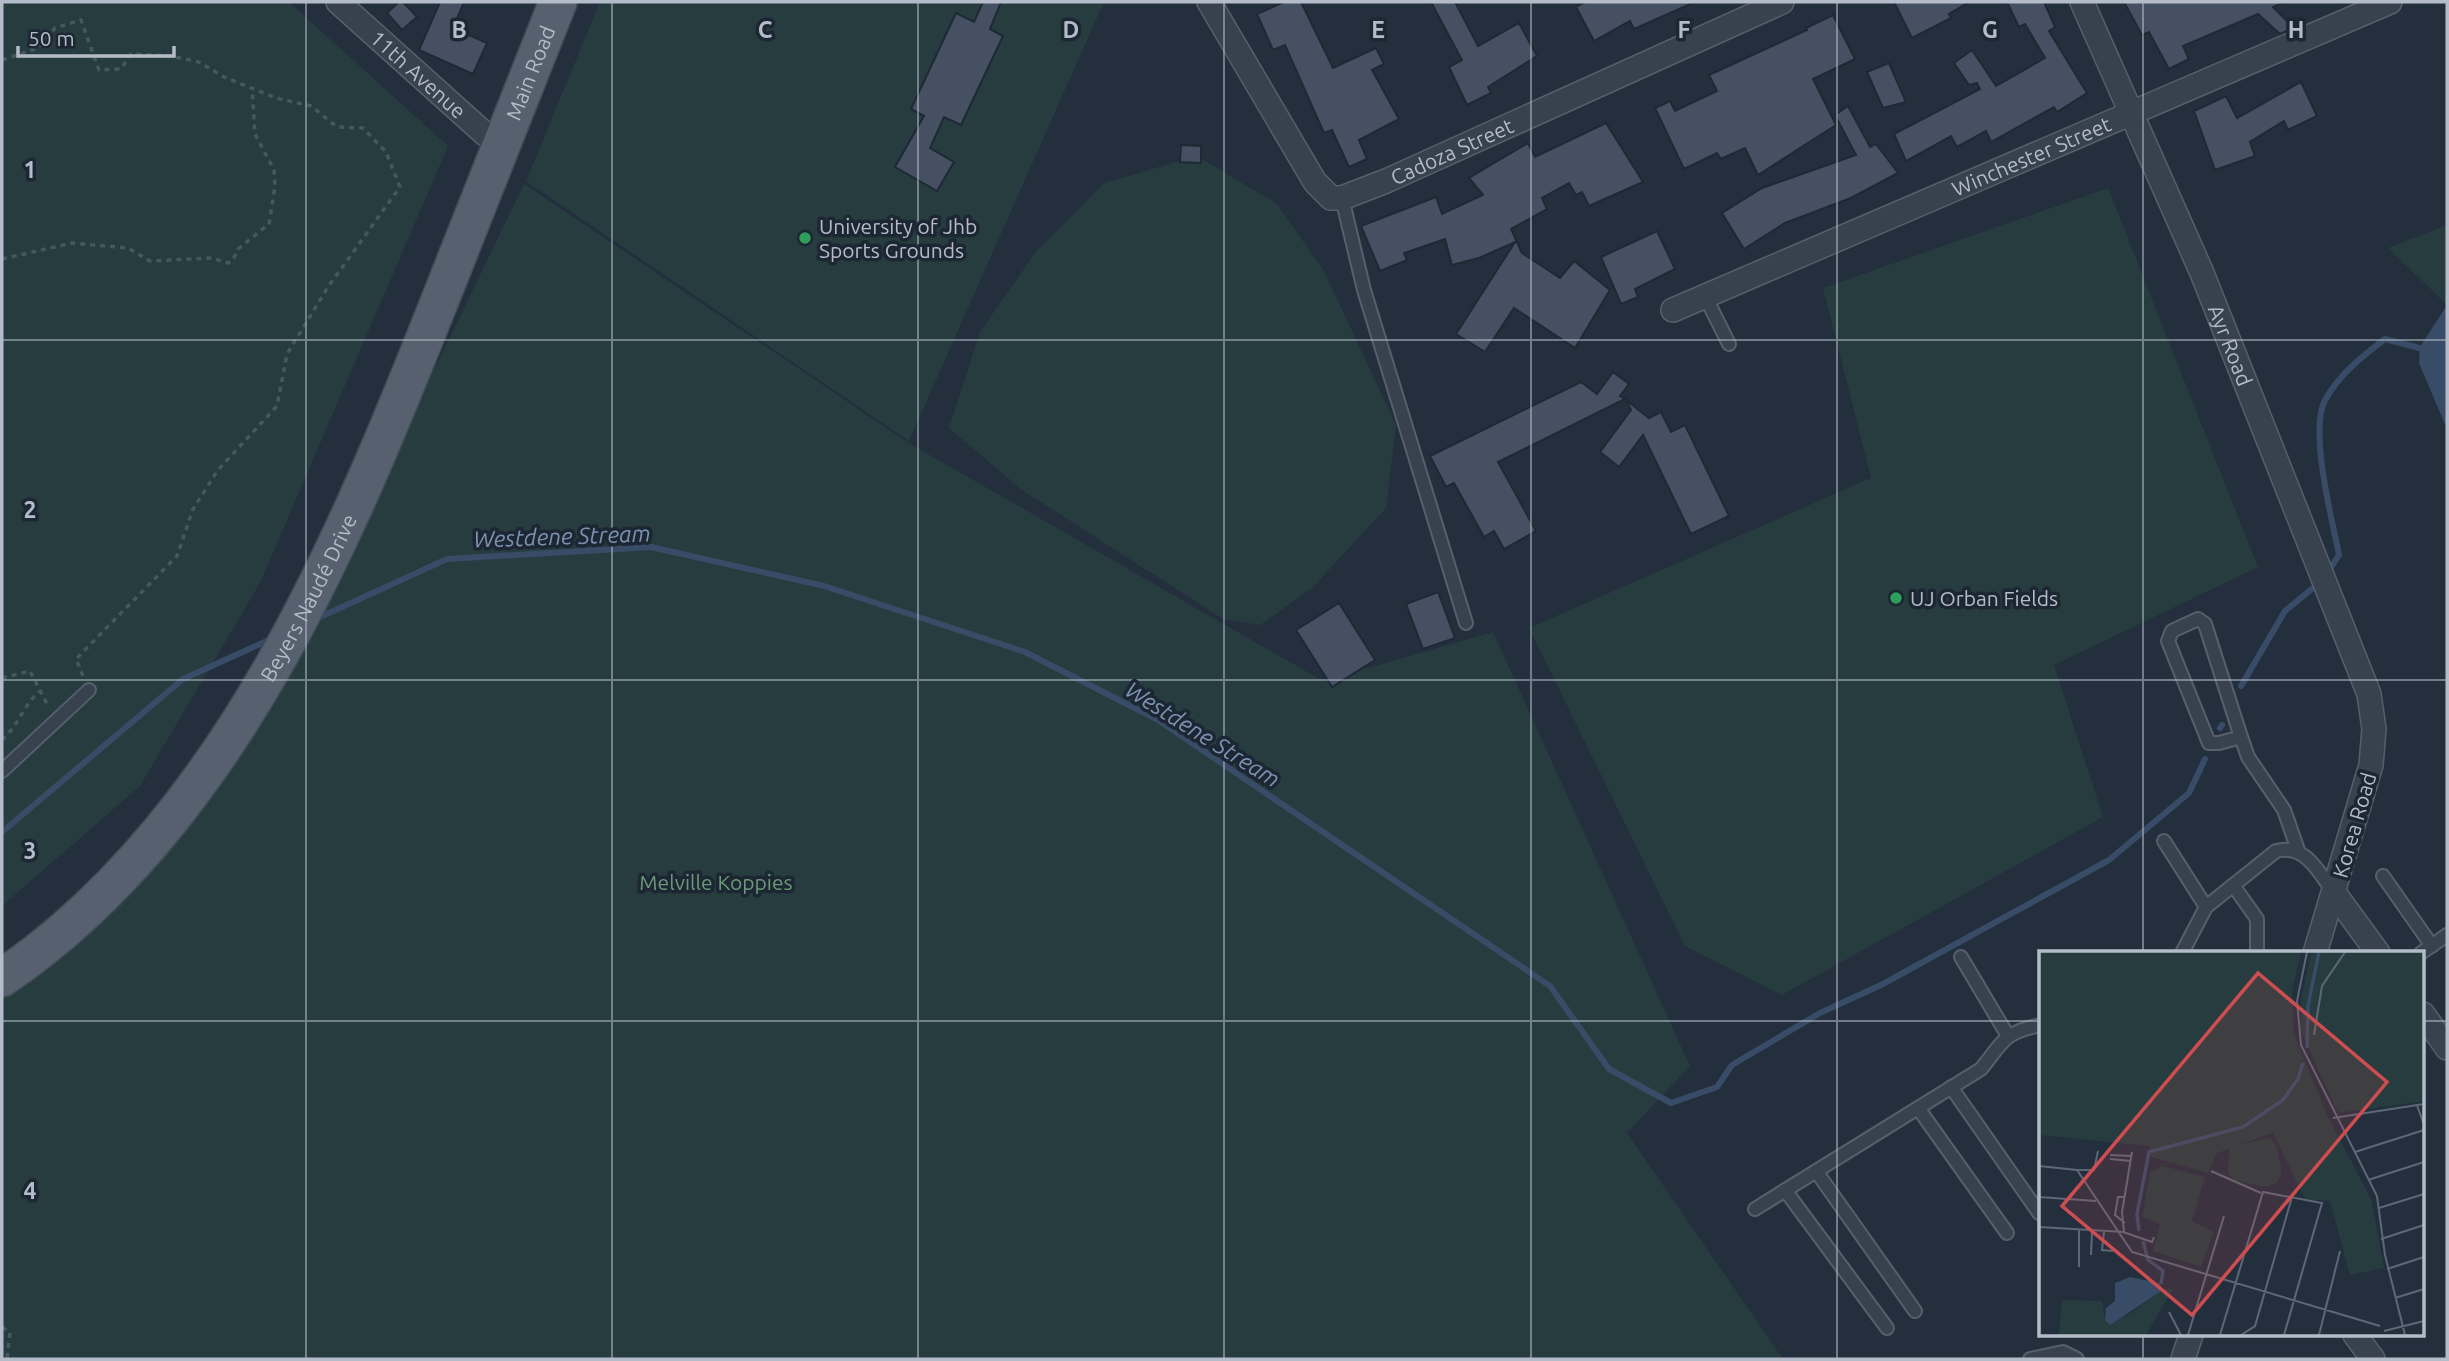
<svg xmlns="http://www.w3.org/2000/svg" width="2449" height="1361" viewBox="0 0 2449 1361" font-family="Ubuntu,sans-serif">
<rect width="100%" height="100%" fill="#242f3e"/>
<!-- green -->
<path fill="#263c3f" d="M2,2h287l159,144 -187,435 -121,205 -138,120z
M600,2h504l-195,439 -383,-260z
M1197,156l80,48 47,67 72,154 -10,83 -74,80 -52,37 -37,-6 -201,-129 -73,-62 31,-96 55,-79 69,-70z
M524,184l385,259 414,238 170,-49 197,434 -63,67 156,226h-1781v-362l118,-98 160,-211z
M2108,188l150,379 -204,98 49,152 -321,178 -97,-49 -156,-318 342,-150 -48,-190z
M2447,225v80l-59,-57z"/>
<!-- water -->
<path fill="#394c67" d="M2447,305v124l-28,-66 1,-16z"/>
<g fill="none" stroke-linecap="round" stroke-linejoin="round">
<!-- stream -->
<path stroke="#394c67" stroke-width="6" d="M2326,575l13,-20c-7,-36 -30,-124 -14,-155 15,-26 36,-43 60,-61l42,11
M318,618l129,-59 204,-12 173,39 201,66 133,68 392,266 59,83 62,34 46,-16 15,-22 88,-52 61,-28 228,-125 80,-67 16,-34
M2241,686l44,-75 34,-28
M2220,728l2,-3
M2,832l181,-153 86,-39"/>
</g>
<!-- building -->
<path fill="#455162" stroke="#1f2835" stroke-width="2" d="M399,2h4l14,15 -15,13 -15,-17z
M440,2h24l-11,26 34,15 -14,31 -54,-24z
M983,2h18l-11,27 13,7 -42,89 -17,-8 -14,31 24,14 -17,29 -42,-24 29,-51 -13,-7 45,-96 18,9z
M1284,2h17l32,66 43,-20 8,16 -12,6 27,49 -40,21 8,19 -18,8 -17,-37 -8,3 -39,-88 -12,5 -16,-36z
M1431,2h24l23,44 41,-23 18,33 -49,31 3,6 -24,12 -18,-38 13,-7z
M1585,2h110l-61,27 -4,-8 -36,20 -18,-34z
M1894,2h75l-20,12 2,4 -39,20z
M2007,2h37l11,25 -6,4 38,62 -30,19 -3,-5 -63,35 -5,-11 -29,16 -6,-11 -45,25 -12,-27 86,-45 -3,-6 -8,2 -15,-22 18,-13 24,36 49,-28 -20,-34 -6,3z
M2124,2h161l-12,5 21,21 -14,6 -22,-20 -75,32 6,13 -20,10 -20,-37 -7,3z
M1833,15l22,44 -42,20 23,46 -78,50 -13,-27 -24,11 -4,-6 -33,16 -29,-61 15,-7 5,10 42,-20 -8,-16 98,-45 -1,-2z
M1889,63l17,39 -23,6 -16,-36z
M2301,82l16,34 -29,14 -4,-9 -34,21 5,14 -40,14 -21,-59 32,-15 11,22z
M1848,106l22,41 6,-3 22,29 -47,25 -66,25 -41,26 -22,-36 40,-25 94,-33 -21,-40z
M1606,123l37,59 -54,24 -7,-14 -6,3 -7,-12 -27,15 5,11 -36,20 11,24 38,25 14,-17 36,29 -35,58 -61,-40 -29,44 -29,-18 59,-92 -36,16 -27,7 -7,-26 -41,14 3,7 -27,11 -19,-45 75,-29 6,17 41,-19 -14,-17 59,-35 7,14z
M1181,145l20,1v17l-21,-1z
M1657,231l18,38 -40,20 3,8 -17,7 -20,-47z
M1613,372l16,12 -9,12 5,3 -127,63 38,69 -32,18 -10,-18 -10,6 -30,-54 -8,4 -16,-31 151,-74 16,12z
M1626,400l23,18 12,-6 10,20 14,-7 44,91 -38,18 -48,-99 -24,32 -19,-15 31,-42z
M1438,592l17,46 -32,11 -17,-45z
M1339,603l36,57 -43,27 -36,-57z"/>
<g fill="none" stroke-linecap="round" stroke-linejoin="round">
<!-- lane casing -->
<g stroke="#565f6c" stroke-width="16">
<path id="lane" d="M1342,198l22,92 102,333
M1705,296l24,48
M2241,737l-22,6h-10l-41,-102 4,-10 26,-12 7,5 36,113 7,20 36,53 14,40
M2,771l87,-81
M2164,841l42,66
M2383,876l49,70
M2233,885l24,34v34
M2182,953l24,-46 70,-56c30,-8 43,22 59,43
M2421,953l26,-18
M1961,957l47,79
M1951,1087l88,126
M1918,1108l89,125
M1816,1171l99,140
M1785,1190l102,138
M1755,1209l226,-140c23,-28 21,-36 60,-44
M2030,1359l33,-7 14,7"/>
</g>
<!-- street casing -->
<g stroke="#565f6c" stroke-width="26">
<g id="street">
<path id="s1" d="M338,2l147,132 18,10"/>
<path id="s2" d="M1209,2l106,180 16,16h11l44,-17 396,-179"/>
<path id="s3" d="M2082,2l120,271 167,421 5,35 -3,36 -56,188"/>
<path id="s4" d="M1673,310l717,-308"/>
<path d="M2335,894l43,59"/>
<path d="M2423,1014l24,34"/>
<path d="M2355,1335l18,24"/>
<path d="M2183,1359l8,-24"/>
</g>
</g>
<!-- primary casing -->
<g stroke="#414a57" stroke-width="40">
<g id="primary">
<path id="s5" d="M2,978c227,-154 343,-438 440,-683 38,-98 78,-195 116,-293"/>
</g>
</g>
<!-- path -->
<path stroke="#44595c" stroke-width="3.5" stroke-dasharray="5 5" stroke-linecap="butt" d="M2,60l36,-12 17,-20 26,-8 18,50 22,-1 10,-15 39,2 29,6 25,15 52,21 35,8 26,21 26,1 23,24 14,35 -72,100 -41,67 -10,52 -59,64 -25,39 -16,47 -101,103 7,17
M2,259l70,-16 56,5 22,13 62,-3 16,5 5,-3 5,-11 31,-25 6,-38 -1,-16 -19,-36 -3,-46
M2,678l28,-7 18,35
M2,740c17,-15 21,-35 38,-49
M2,1327l8,6 -3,26"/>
<!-- lane -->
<use href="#lane" stroke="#38414e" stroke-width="12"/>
<!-- street -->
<use href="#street" stroke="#38414e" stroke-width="23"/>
<!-- primary -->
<use href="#primary" stroke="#56606e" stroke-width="37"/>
</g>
<!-- grid -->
<path fill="none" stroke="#b4bcc9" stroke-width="2" stroke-opacity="0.55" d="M306,2v1357M612,2v1357M918,2v1357M1224,2v1357M1531,2v1357M1837,2v1357M2143,2v951M2,340h2445M2,680h2445M2,1021h2039M2423,1021h24M2143,1335v24"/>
<!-- markers -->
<g fill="#2e9e5b" stroke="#1d2633" stroke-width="2.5">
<circle cx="805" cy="238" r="7"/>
<circle cx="1896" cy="598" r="7"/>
</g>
<g text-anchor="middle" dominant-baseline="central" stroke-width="7" stroke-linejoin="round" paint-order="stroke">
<!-- street labels -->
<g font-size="21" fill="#b4bcc9" stroke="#1d2633">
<text stroke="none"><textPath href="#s5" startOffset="1064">Main Road</textPath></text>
<text stroke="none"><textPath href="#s1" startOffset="108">11th Avenue</textPath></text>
<text stroke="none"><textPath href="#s2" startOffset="362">Cadoza Street</textPath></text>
<text stroke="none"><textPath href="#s4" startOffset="390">Winchester Street</textPath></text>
<text stroke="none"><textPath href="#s3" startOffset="374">Ayr Road</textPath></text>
<text stroke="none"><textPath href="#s5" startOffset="494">Beyers Naudé Drive</textPath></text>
<text transform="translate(2354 825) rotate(-74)">Korea Road</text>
</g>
<!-- poi labels -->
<g font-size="21" fill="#b4bcc9" stroke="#1d2633" text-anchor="start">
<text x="819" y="226">University of Jhb<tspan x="819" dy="24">Sports Grounds</tspan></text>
<text x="1910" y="598">UJ Orban Fields</text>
</g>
<!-- park labels -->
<g font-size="21" fill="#6b9a76" stroke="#1d2633">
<text x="716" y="882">Melville Koppies</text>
</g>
<!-- water labels -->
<g font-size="23" font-style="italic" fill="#7c92b1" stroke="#1d2633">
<text transform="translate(562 536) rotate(-2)">Westdene Stream</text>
<text transform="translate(1203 734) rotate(32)">Westdene Stream</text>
</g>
</g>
<!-- overview -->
<g transform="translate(2039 951)">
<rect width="385" height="385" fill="#242f3e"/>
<path d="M0,1h262l-9,41 2,41 34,83 43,82 13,69 -34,7 -20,-74 -25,-2 -32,-66 -32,11 30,-6 6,10 5,24 -5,11 -11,4 -31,-6 -7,-8 1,-24 -12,4 -9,20 -57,-16 -2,-11 -110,-11zM272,1h113v149l-86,12 -37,-81v-32zM124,215l42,11 -13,44 22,11 -13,35 -48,-16 7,-27 -18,-7 8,-45zM134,338l-27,46h-87l3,-35 40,1 3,19 23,-5 35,-25z" fill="#263c3f"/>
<path d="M91,326l29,6 4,7 -53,35 -5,-5 1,-12 9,-7v-18z" fill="#394c67"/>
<path fill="none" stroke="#394c67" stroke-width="3.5" d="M268,97l1,-42 11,-54M100,280l-2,-17 12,-62 94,-25 40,-27 15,-21 5,-16M104,290l5,19 15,11 -2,13"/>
<path fill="none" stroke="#5e6776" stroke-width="2" d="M268,1l-10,49 4,44 76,151 8,59 20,80M275,84l8,-49 23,-34M378,154l7,20M294,167l91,-14M316,201l69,-22M71,204l21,1M71,208l21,2M0,215l38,4 55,82 248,74M38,219h17l4,-19M172,220l50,22M329,229l56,-18M0,246l57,4M340,257l45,-14M86,272l-10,-8 3,-18h7M0,276l85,5 -2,-20 10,-60M40,279v37M65,281l-2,18 11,1M84,281l29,10 2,-5M342,288l43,-14M52,304l1,-24M348,318l37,-12M0,319v47M356,347l29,-9M130,361l12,23M345,380l40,-10M149,384l36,-119M181,384l43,-143 59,11 -38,132M202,384l14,-9 37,-129M280,384l21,-84"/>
<path fill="#ce4d50" fill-opacity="0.15" stroke="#ce4d50" stroke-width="3.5" d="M219,22l129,109 -195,233 -130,-109z"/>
<rect width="385" height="385" fill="none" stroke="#b4bcc9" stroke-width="3.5"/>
</g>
<g font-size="23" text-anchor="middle" font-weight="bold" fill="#b4bcc9" stroke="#1d2633" stroke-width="7" stroke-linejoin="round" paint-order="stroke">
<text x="459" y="38">B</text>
<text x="765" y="38">C</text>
<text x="1071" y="38">D</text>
<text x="1378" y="38">E</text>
<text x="1684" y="38">F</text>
<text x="1990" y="38">G</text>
<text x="2296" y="38">H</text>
<text x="30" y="178">1</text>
<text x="30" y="518">2</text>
<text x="30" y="859">3</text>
<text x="30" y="1199">4</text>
</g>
<!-- border -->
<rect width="2449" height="1361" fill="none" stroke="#b4bcc9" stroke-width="7"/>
<!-- scale -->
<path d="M18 46v10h156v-10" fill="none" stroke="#b4bcc9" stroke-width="3.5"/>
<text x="28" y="46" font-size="21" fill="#b4bcc9" stroke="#1d2633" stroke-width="5" paint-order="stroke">50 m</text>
</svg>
